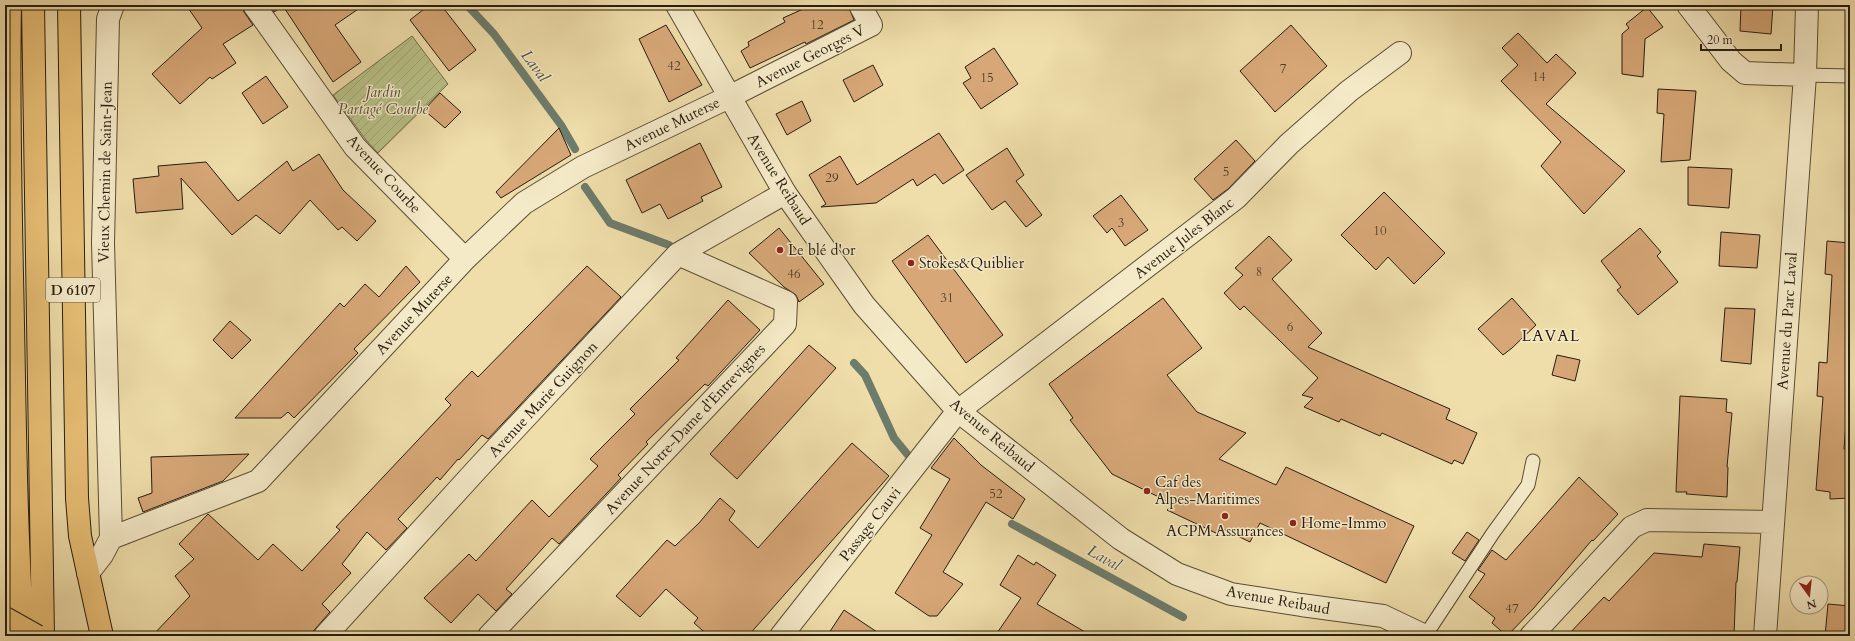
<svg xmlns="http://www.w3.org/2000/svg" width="1855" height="641" viewBox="0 0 1855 641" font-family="Cardo,serif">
<defs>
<pattern id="garden-furrows" width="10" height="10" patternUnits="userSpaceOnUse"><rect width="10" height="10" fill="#b9c188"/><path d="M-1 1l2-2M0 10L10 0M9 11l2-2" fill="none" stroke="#9fa574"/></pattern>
</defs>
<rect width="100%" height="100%" fill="#efdeaa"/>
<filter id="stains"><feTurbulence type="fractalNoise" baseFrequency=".005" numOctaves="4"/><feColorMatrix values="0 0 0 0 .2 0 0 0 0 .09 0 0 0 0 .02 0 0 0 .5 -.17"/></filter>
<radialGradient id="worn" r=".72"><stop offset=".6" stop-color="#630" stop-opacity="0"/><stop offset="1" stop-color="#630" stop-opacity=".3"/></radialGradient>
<!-- garden -->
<path fill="url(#garden-furrows)" stroke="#706f4c" d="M412,36l36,48 -70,69 -12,-13 -33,-45z"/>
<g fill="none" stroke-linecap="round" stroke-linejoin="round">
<!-- stream -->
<path stroke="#6c7c6c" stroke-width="8" d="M467,5l27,29 67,91 14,24
M585,187l25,36 59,22
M854,363l11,12 29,63 14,17
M1012,524l171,93"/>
</g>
<!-- building -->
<path fill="#d7a777" stroke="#271d11" d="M186,5h56l2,7 9,13 -30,19 13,19 -24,16 -2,-2 -30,27 -28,-30 50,-46z
M269,5h95l-29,20 26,37 -28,20 -50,-76 -9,6z
M429,5h12l35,45 -27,21 -39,-51z
M812,5h36l6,15 -48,24 -1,-2 -55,26 -9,-17 8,-5 -1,-4 37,-20 -2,-4z
M1741,5h32l-2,29 -31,-3z
M1647,7l16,20 -18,12 -2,38 -21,-3v-40l7,-6 -3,-4z
M666,25l36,60 -33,17 -30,-63z
M1291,25l36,41 -52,46 -35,-41z
M1518,33l29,30 9,-9 20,19 -30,31 79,67 -41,43 -43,-48 20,-24 -60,-61 17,-16 -16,-17z
M994,48l24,36 -37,25 -18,-26 8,-5 -6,-11z
M873,65l10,20 -29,17 -11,-22z
M266,76l22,31 -25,17 -21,-31z
M1658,89l38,2 -6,69 -29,2 3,-48 -7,-1z
M440,93l21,19 -16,16 -21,-18z
M802,101l9,20 -24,14 -11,-21z
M559,128l12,27 -70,43 -5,-6z
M939,133l25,37 -21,14 -8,-10 -18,12 -4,-7 -37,24 -55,4 5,-3 -17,-29 31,-19 17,29z
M1236,140l19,21 -27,28 -15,11 -19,-21z
M700,143l22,44 -21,10 2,4 -35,18 -8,-15 -18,9 -16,-33z
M1007,148l17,27 -8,6 26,34 -16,12 -21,-26 -13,9 -26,-35z
M319,154l24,36 33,31 -19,20 -15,-14 -4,3 -28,-30 -30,34 -24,-19 -24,20 -51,-57 2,31 -47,4 -3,-34 26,-3 -1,-10 48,-4 32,39 49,-40 6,10z
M1688,167l44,2 -3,39 -41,-3z
M1384,192l61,61 -31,31 -26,-27 -12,13 -35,-35z
M1121,195l27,35 -23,16 -13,-18 -5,5 -14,-17z
M779,228l45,56 -25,18 -3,-7 -12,-8 -35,-34z
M1640,228l21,24 -4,4 21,26 -40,33 -21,-25 4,-3 -20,-26z
M1721,232l39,3 -3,33 -38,-2z
M928,235l75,100 -37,28 -74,-102z
M1269,236l23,24 -20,19 50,54 -14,14 142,62 -4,10 31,14 -14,31 -9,-4 -2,4 -70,-31 -2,3 -39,-17 -2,3 -35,-15 9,-9 -11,-3 16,-17 -74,-72 -4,4 -16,-17 19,-18 -8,-7z
M1827,241l23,2v155h-2l-4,51h6v49l-20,1v-7l-14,-2 7,-93 -6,-1 2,-34 8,1 5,-88 -7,-1z
M406,266l14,16 -66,67 4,4 -64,65 -6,-6 -7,6h-46l105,-115 4,4 21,-23 14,13z
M587,266l34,31 -133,142 -6,-4 -23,25 -1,-1 -18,21 -3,-3 -39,42 9,9 -21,22 -19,-18 -25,32 9,9 -29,31 8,8 -21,24h-157l38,-40 -15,-20 19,-17 -15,-15 29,-30 50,46 15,-16 29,27 38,-41 -4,-3 115,-122 -6,-6 27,-28 6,6z
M1163,298l39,50 -35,27 30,37 49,21 -27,26 57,26 10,-18 128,59 -28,57 -126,-60 -10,19 -29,-14 -3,6 -51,-24 6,-6 -61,-30 -42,-54 3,-2 -24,-34z
M1512,298l24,27 -24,23 -9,7 -25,-26z
M728,300l32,30 -52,56 -3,-2 -59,58 2,2 -30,31 3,3 -62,66 -7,-6 -46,51 6,5 -16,17 -18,-17 -27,29 -27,-25 45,-44 7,7 56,-61 17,17 49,-51 -8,-7 45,-45 -5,-5 49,-49 -3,-2z
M1725,308l30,1 -4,55 -30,-3z
M230,321l21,19 -19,19 -19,-19z
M809,345l27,23 -99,111 -27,-25z
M1557,355l23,5 -5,21 -23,-6z
M1680,396l47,3 -1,13 6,1 -5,54h1l-1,30 -41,-3 1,-2h-11z
M954,438l27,27 44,34 -12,20 -27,-17 -43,70 20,12 -26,32h-8l-34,-23 37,-58 -12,-7 30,-49 -19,-11z
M852,443l37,33 -141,160h-39l-15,-13 4,-5 -32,-29 -26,28 -24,-21 51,-56 8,6 24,-23 21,-25 15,13 -6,9 29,28z
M249,454l-26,27 -80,31 -5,-14 14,-5 -1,-36z
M1579,477l39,37 -25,27 -1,-1 -59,69 -26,27 -15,-13 3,-5 -26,-21 16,-23 -7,-4 14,-20 14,10z
M1467,532l12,8 -14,21 -13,-8z
M1704,544l36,3 -3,35h-1l-2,54h-167l37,-39 5,4 45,-48 48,4z
M1018,555l16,10 2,-3 20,13 -19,29 55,32h-97l26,-38 -21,-13z
M1828,604l22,2v30h-25z
M844,610l39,26h-56z"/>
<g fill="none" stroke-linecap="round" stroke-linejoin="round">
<!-- service casing -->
<g stroke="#594d37" stroke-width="15">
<path id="service" d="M1805,75l45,1
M1425,636l68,-103 35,-48 5,-24"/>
</g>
<!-- minor casing -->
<g stroke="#594d37" stroke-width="24">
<path id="minor" d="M254,5l101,142 110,112
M1688,5l43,56 14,12 60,2
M111,538l147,-57 207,-222 59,-56 59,-36 146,-70 142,-72 -11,-20
M88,573l14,-18 9,-17 -8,-295 5,-224 5,-14
M325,636l155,-170 198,-212 107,-61
M489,636l296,-312 1,-22 -108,-48
M781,636l177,-225 278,-213 53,-54 60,-53 51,-38
M1531,636l101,-109 15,-7 126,2
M1765,636l40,-561 2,-70"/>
</g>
<!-- tertiary casing -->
<g stroke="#594d37" stroke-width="24">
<path id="tertiary" d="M677,5l108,188 79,112 94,106 163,128 56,35 54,20 70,11 82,11 42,20"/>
</g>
<!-- trunk casing -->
<g stroke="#271d11" stroke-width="24">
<path id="trunk" d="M10,5c-2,107 1,214 3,320 2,104 3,208 10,311
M33,5l10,631
M69,5l8,493 3,38 22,100"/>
</g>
<!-- service -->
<use href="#service" stroke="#f5eac8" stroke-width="13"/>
<!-- minor -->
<use href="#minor" stroke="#f5eac8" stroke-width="22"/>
<!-- tertiary -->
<use href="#tertiary" stroke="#f5eac8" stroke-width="22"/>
<!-- trunk -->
<use href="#trunk" stroke="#e8bf75" stroke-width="22"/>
<!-- primary-bridge casing -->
<g stroke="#271d11" stroke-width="24" stroke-linecap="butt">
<path id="primary-bridge" d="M5,618l32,18"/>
</g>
<!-- primary-bridge -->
<use href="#primary-bridge" stroke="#e8bf75" stroke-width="22"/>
</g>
<!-- markers -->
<g fill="#8f2418" stroke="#f5eac8" stroke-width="1.5">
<circle cx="780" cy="250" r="4"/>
<circle cx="911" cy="263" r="4"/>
<circle cx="1147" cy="491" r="4"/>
<circle cx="1225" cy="516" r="4"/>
<circle cx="1293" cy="523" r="4"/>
</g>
<g text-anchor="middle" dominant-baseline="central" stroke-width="3" stroke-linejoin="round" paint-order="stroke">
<!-- number labels -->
<g font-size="13" fill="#53402a">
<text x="817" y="25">12</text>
<text x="674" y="66">42</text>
<text x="1283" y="69">7</text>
<text x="1539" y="77">14</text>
<text x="987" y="78">15</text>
<text x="1226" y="172">5</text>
<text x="832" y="178">29</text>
<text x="1121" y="223">3</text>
<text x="1380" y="231">10</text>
<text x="1259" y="272">8</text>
<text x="794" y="274">46</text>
<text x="947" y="298">31</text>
<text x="1290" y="327">6</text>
<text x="996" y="494">52</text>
<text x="1512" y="609">47</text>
</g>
<!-- shield labels -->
<rect fill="#f5eac8" stroke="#655a48" stroke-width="1" x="46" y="278" width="54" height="24" rx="3"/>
<g font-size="14" font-weight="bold" fill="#271d11">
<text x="73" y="290">D 6107</text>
</g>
<!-- street labels -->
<g font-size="15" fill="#271d11" stroke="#f5eac8">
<text transform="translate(810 56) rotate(-27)">Avenue Georges V</text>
<text transform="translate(672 124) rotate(-26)">Avenue Muterse</text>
<text transform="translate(105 172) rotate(-89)">Vieux Chemin de Saint-Jean</text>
<text transform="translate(384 174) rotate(47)">Avenue Courbe</text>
<text transform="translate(779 179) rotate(58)">Avenue Reibaud</text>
<text transform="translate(1184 238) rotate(-38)">Avenue Jules Blanc</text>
<text transform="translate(414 314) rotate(-47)">Avenue Muterse</text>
<text transform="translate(1787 321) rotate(-86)">Avenue du Parc Laval</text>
<text transform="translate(543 399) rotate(-47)">Avenue Marie Guignon</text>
<text transform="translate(685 429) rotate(-47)">Avenue Notre-Dame d'Entrevignes</text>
<text transform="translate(992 435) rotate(40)">Avenue Reibaud</text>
<text transform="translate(870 524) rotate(-52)">Passage Cauvi</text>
<text transform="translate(1278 600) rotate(10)">Avenue Reibaud</text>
</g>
<!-- park labels -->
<g font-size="15" font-style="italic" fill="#534e35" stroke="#f5eac8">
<text x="383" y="92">Jardin<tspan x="383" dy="17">Partagé Courbe</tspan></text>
</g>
<!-- poi labels -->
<g font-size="15" fill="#271d11" stroke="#f5eac8" text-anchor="start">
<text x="788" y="250">Le blé d'or</text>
<text x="919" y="263">Stokes&amp;Quiblier</text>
<text x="1155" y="482">Caf des<tspan x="1155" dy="17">Alpes-Maritimes</tspan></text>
<text x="1301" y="523">Home-Immo</text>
<text x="1225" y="531" text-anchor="middle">ACPM Assurances</text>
</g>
<!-- water labels -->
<g font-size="16" font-style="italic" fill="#4a4d3e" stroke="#f5eac8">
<text transform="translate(535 66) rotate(53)">Laval</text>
<text transform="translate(1104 558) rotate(29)">Laval</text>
</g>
<!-- neighbourhood labels -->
<g font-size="16" letter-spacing="1" fill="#271d11" stroke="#f5eac8">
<text x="1551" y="336">LAVAL</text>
</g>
</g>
<!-- margin -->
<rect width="1855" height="641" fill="none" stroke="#efdeaa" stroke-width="20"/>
<rect x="6" y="6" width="1843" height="629" fill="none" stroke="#271d11" stroke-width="2"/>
<rect x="10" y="10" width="1835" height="621" fill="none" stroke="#271d11"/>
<!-- north arrow -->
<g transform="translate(1809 595) rotate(165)"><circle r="19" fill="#f5eac8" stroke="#a3987f"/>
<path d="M0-3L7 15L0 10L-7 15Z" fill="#8f2418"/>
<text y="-6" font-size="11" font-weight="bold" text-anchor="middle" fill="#271d11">N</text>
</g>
<!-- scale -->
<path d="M1701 44v6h80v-6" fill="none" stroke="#271d11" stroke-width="2"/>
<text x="1707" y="44" font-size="12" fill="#271d11" stroke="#f5eac8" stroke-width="3" paint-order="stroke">20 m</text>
<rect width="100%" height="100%" filter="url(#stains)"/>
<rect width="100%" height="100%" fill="url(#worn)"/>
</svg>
